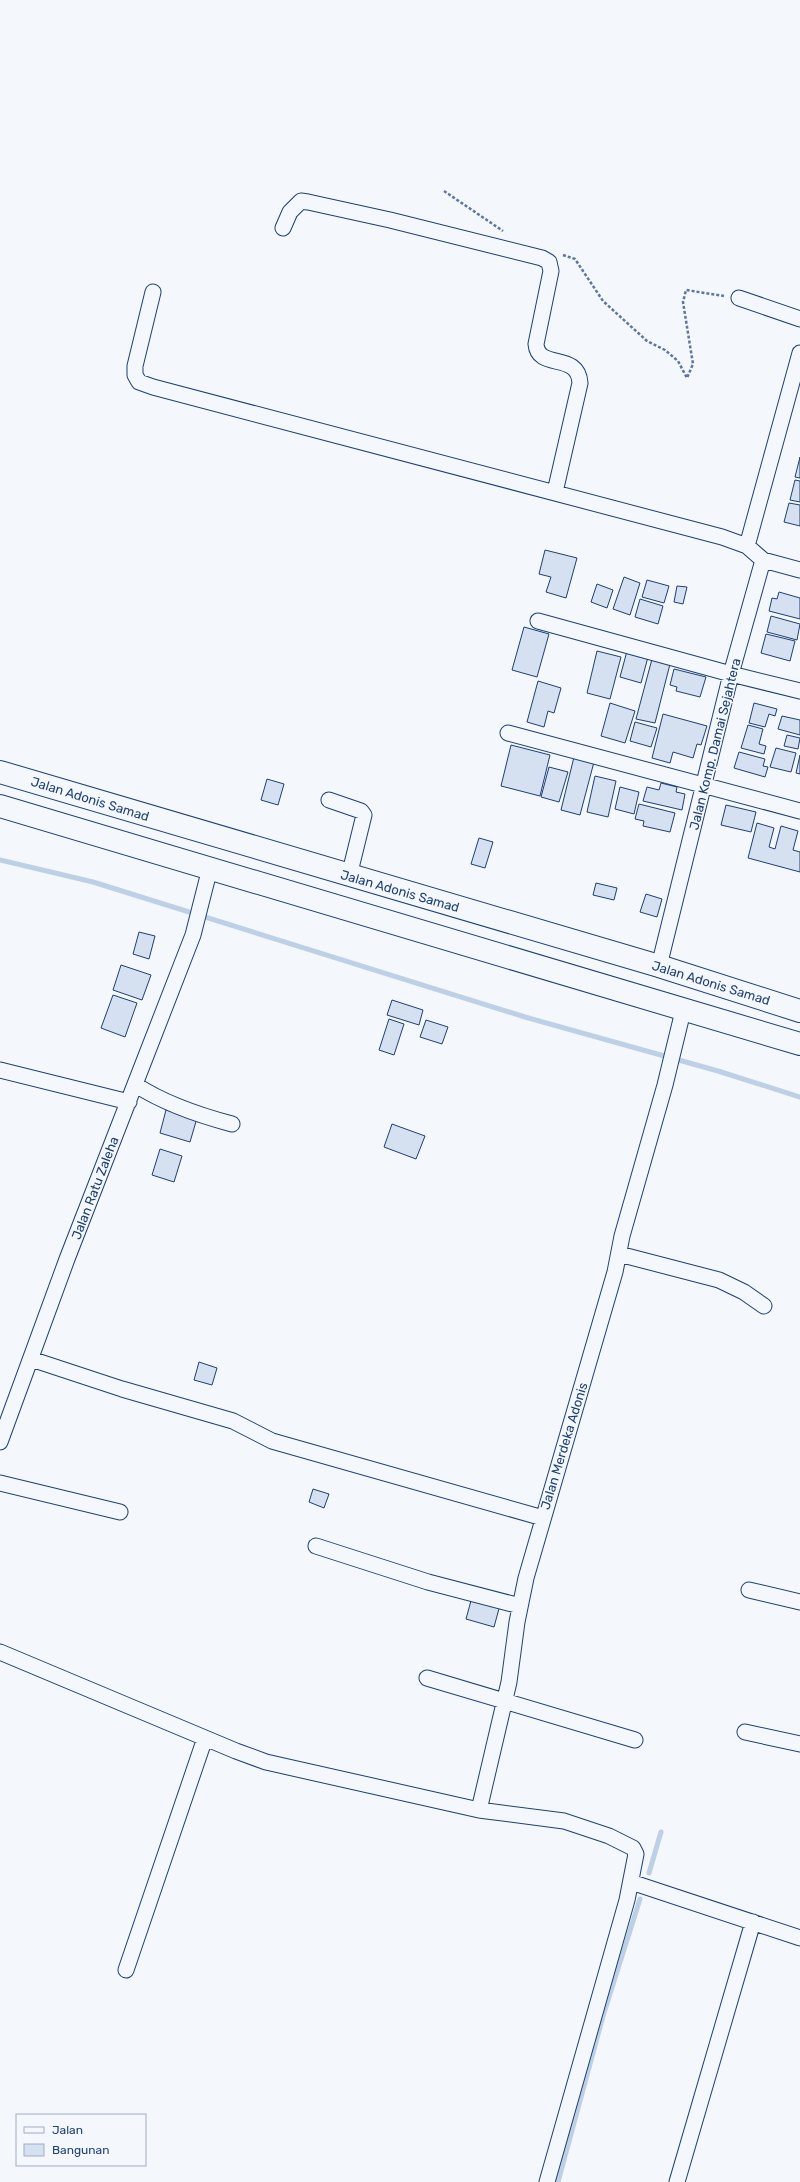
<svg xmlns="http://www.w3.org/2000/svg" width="800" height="2182" viewBox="0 0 800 2182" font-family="Rubik,sans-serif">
<rect width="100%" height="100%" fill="#f4f7fb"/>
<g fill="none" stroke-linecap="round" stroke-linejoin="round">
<!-- stream -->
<path stroke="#bed0e5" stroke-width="5" d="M0,860l93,22 432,135 193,54 82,26
M649,1873l12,-41
M558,2182l45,-166 37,-117"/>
</g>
<!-- building -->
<path fill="#d5e0f0" stroke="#1d3f73" d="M800,457v21l-5,-1z
M795,480l5,1v21l-10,-2z
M789,503l11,2v21l-16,-4z
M545,550l32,8 -11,40 -20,-6 5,-15 -12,-3z
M624,577l16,6 -10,32 -17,-6z
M647,580l22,6 -5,17 -22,-6z
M597,584l16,6 -6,18 -16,-6z
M677,586l10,1 -4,17 -9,-2z
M779,592l21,6v21l-31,-8 3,-13 5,1z
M640,599l23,7 -5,18 -23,-7z
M771,616l29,8 -3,16 -30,-8z
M524,627l25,7 -12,43 -25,-7z
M766,634l29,7 -5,20 -29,-8z
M597,651l24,6 -11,42 -23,-6z
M627,651l21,6 -7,26 -21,-6z
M652,659l18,5 -15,59 -19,-4z
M674,669l32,8 -6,20 -24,-6 1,-4 -7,-2z
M538,681l23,7 -7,25 -6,-2 -4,16 -17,-5z
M610,703l25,8 -10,32 -24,-7z
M754,703l23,6 -2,7 -6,-2 -4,13 -16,-4z
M663,714l44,12 -6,19 -4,-1 -4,14 -20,-6 -3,11 -18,-5z
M782,716l18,4v15l-22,-6z
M635,722l22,6 -6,19 -21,-6z
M748,725l15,4 -4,15 7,2 -2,8 -23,-6z
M787,735l13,3 -2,11 -14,-3z
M511,745l39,10 -10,41 -39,-10z
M776,748l20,5 -5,19 -21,-5z
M739,752l26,7 -2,7 5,1 -3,10 -31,-9z
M800,755v19l-4,-1z
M574,757l20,5 -14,53 -19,-5z
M549,767l19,5 -9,30 -18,-5z
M595,776l21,5 -8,36 -21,-5z
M267,779l17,5 -6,21 -17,-5z
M661,783l16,4 -1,5 9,2 -3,16 -39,-9 4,-14 12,3z
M620,787l19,5 -5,22 -19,-5z
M639,804l36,9 -5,19 -27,-6 1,-5 -9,-2z
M726,805l30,7 -5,20 -30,-7z
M757,823l17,5 -5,19 6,2 6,-23 17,5 -5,19 7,2v20l-52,-14z
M479,838l14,4 -8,26 -14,-4z
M596,883l21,5 -3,12 -21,-5z
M646,894l16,5 -5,18 -17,-5z
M139,932l16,4 -6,23 -16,-5z
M121,965l30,10 -9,25 -29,-10z
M113,995l24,8 -12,34 -24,-9z
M392,1000l31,10 -4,15 -32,-10z
M389,1019l15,5 -10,31 -15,-5z
M426,1020l22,7 -6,17 -22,-7z
M166,1110l31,8 -7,24 -30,-9z
M392,1124l33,12 -9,23 -32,-12z
M160,1149l22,7 -8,26 -22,-7z
M199,1362l18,6 -5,17 -18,-5z
M313,1489l16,5 -5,14 -15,-6z
M472,1597l28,8 -6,22 -28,-8z"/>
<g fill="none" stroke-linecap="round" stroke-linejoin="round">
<!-- street casing -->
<g stroke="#1d3f73" stroke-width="17">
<path id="street" d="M283,228l7,-16 11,-11 7,1 82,18 152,38 7,4 2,9 -15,73c2,27 42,7 44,39l-25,109
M153,292l-18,74v9l4,7 14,5 569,150 25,9 16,14 37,10
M739,298l61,21
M747,546l53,-193
M538,621l193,53 69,17
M508,733l292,78
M329,800l32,11 3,4 -15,61
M659,966l72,-292 32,-114
M0,1070l129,32
M136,1085c29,19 62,30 96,39
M619,1254l100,26 25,12 20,14
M31,1359l91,30 111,32 39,20 271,77
M0,1442l67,-183 126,-324 17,-67
M0,1483l120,29
M316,1546l112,36 92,24
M749,1590l51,12
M0,1652l236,99 30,11 213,48 85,11 45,15 24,12 3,6 -9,46 -80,282
M427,1678l208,62
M745,1732l55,12
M479,1810l30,-128 8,-60 9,-44 89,-306 7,-36 43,-151 18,-74
M631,1882l169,56
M126,1970l79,-232
M677,2182l76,-260"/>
</g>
<!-- highway casing -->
<g stroke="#1d3f73" stroke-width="24">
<path id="highway" d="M0,772l659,194 141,45
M0,806l800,238"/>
</g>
<!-- path -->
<path stroke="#5e769c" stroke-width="2.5" stroke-dasharray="3 2" stroke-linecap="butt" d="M444,191l59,40
M563,255l12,4 28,42 44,40 18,9 13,11 9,17 6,-14 -10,-62 3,-12 38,6"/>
<!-- street -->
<use href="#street" stroke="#f4f7fb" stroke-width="15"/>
<!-- highway -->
<use href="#highway" stroke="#f4f7fb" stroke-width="22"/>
</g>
<g text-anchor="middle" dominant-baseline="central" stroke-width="3" stroke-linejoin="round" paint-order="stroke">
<!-- street labels -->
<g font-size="13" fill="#1d3f73" stroke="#f4f7fb">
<text transform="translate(715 744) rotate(-76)">Jalan Komp. Damai Sejahtera</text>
<text transform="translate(90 799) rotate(17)">Jalan Adonis Samad</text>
<text transform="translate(400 891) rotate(16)">Jalan Adonis Samad</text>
<text transform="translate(711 983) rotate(17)">Jalan Adonis Samad</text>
<text transform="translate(95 1188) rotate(-69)">Jalan Ratu Zaleha</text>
<text transform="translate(564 1446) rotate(-73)">Jalan Merdeka Adonis</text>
</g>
</g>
<!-- legend -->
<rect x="16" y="2114" width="130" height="52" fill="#f4f7fb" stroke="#9eadc5"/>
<rect x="24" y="2127" width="20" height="6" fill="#f4f7fb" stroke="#9eadc5"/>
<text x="52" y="2134" font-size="12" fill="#1d3f73">Jalan</text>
<rect x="24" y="2144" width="20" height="12" fill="#d5e0f0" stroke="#9eadc5"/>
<text x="52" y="2154" font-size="12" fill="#1d3f73">Bangunan</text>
</svg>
